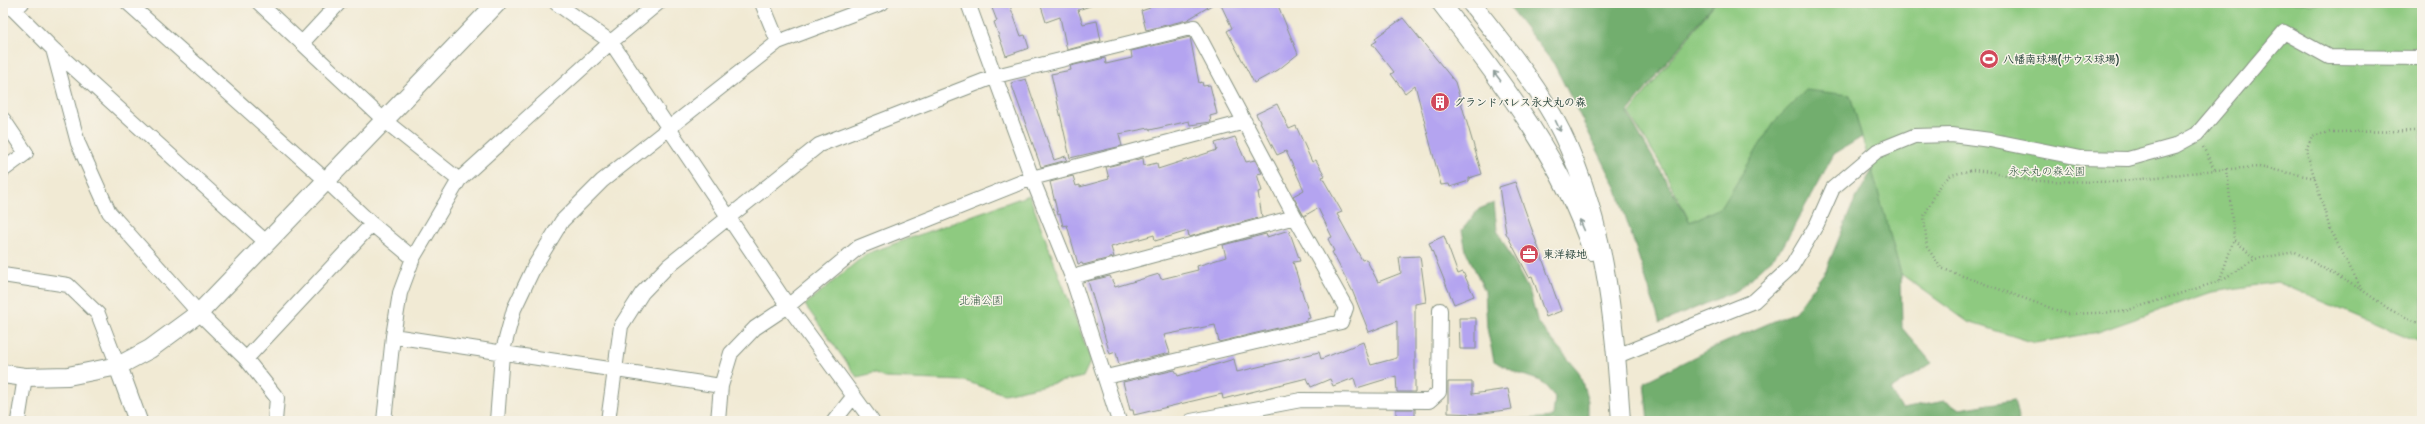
<svg xmlns="http://www.w3.org/2000/svg" width="2425" height="424" viewBox="0 0 2425 424" font-family="Delius,'Klee One',sans-serif">
<rect width="100%" height="100%" fill="#f7f3e8"/>
<filter id="ink" filterUnits="userSpaceOnUse"><feTurbulence type="fractalNoise" baseFrequency=".025" numOctaves="2"/><feDisplacementMap in="SourceGraphic" scale="8" xChannelSelector="R" yChannelSelector="G"/><feConvolveMatrix kernelMatrix="1 2 1 2 8 2 1 2 1" color-interpolation-filters="sRGB"/></filter>
<filter id="wash" filterUnits="userSpaceOnUse"><feTurbulence type="fractalNoise" baseFrequency=".012" numOctaves="4" result="noise"/><feDisplacementMap in="SourceGraphic" scale="16" xChannelSelector="R" yChannelSelector="G"/><feGaussianBlur stdDeviation="0.9" result="paint"/><feColorMatrix in="noise" values="0 0 0 0 0 0 0 0 0 0 0 0 0 0 0 0 0 1.4 0 .05"/><feComposite in="paint" operator="in"/></filter>
<g filter="url(#wash)">
<rect width="100%" height="100%" fill="#f1ead4"/>
<!-- green -->
<path fill="#8eca80" stroke="#56845a" d="M1715,3h707v341l-145,-62 -65,10 -114,40 -63,11 -67,-21 -67,-48 -51,-179 -130,114 -30,13 -30,-59 -31,-49z
M1029,195l62,165 -8,17 -79,17 -39,-13 -80,-3 -11,-5 -17,4 -52,-72 61,-51z"/>
<!-- forest -->
<path fill="#72ae6e" stroke="#487651" d="M1506,3h208l-87,110 63,109 32,-15 51,-84 33,-33 44,5 12,42 -28,17 -52,94 -44,42 -78,33 -44,-136 -62,-123z
M1872,170l29,104 1,54 30,35 -42,27 12,19 43,-8 15,8 54,-9 5,21h-158l-3,-3 -66,3h-144l-4,-39 68,-34 83,-36 31,-42 26,-64z
M1494,203l3,27 33,63 8,30 41,49 9,29v20h-93l58,-4 2,-20 -14,-16 -24,-8 -23,-12 -7,-33 -2,-37 -19,-40 -4,-21 17,-21z"/>
<g id="blocks">
<!-- building -->
<path fill="#b4a4f0" d="M990,3h19l12,33 4,-1 4,13 -23,8 -12,-34 3,-1z
M1040,3h52l1,2 -15,5 5,14 14,-3 4,20 -34,9 -7,-33 -14,5z
M1157,3h58l-28,17 -41,10 -5,-19 9,-3v-3z
M1220,3h57l21,51 -20,16 -24,13 -27,-52 5,-3z
M1403,18l52,64 27,92 -13,4v3l-19,6 -1,-3 -8,1 -26,-100 -10,8 -14,-19 3,-2 -22,-28 5,-3 -2,-3z
M1190,37l9,46 3,-1 1,4 7,-1 7,29 -7,2 1,6 -21,3 -1,-4 -39,9 -1,-2 -30,6 3,12 -52,12 -19,-84 20,-4 -1,-4 35,-8 1,6 26,-6 -1,-7z
M1026,79l28,81 12,-4 1,4 -26,7 -30,-84z
M1277,104l12,25 7,-3 16,36 4,-2 9,16 -3,1 20,35 -5,2 25,46 4,-1 12,23 23,-9 -2,-16 21,-1 6,46 -11,2v88h-18l-1,-16 -39,12 -3,-10 -21,8 -3,-7 -19,8 -4,-9 -84,21 -1,-5 -88,21 -1,-5h-3l-7,-28 52,-12 3,6 56,-17 3,13 82,-20 2,7 42,-17 8,23 26,-7v-37l-28,11 -17,-42 -20,-38 2,-1 -6,-12 4,-2 -14,-29 -14,8 -11,-20 11,-6 -18,-39 -9,4 -21,-41z
M1235,137l11,25 9,-2 7,13 -5,1 5,17 -4,1 4,25 -73,20 -1,-6 -33,10 -1,-6 -43,12 3,10 -31,8 -1,-2 -4,1 -11,-39 -4,1 -3,-12 -2,1 -8,-33 23,-6 3,10 4,-1v2l29,-8 -3,-12 37,-9 1,8 13,-3 1,6 59,-19 -2,-7z
M1515,182l46,129 -15,6 -14,-41 -3,1 -23,-44 -7,-46z
M1289,230l11,31 -7,1 17,56 -3,1v2l-88,21 -4,-17 -51,10 6,18 -51,12 -3,-13 -6,2 -22,-73 22,-5 5,11 44,-13 2,5 37,-9 -1,-4 29,-9 -3,-12 43,-11 1,3z
M1444,236l14,38 5,-2 11,24 -20,8 -25,-61z
M1459,318h17v31h-16z
M1448,382h24v12l36,-5 4,20 -35,5 -29,-1z
M1396,409h19v12h-19z"/>
</g>
</g>
<g filter="url(#ink)">
<use href="#blocks" fill-opacity="0" stroke="#889484" stroke-width="1"/>
<g fill="none" stroke-linecap="round" stroke-linejoin="round">
<!-- minor casing -->
<g stroke="#889484" stroke-width="16">
<path id="minor" d="M22,3l-8,7 39,39 213,193
M128,3l191,171 53,50 41,34
M259,3l126,118 74,59
M556,3l55,39 177,264 84,115
M762,3l16,39
M968,3l64,175 40,99 47,144
M302,43l37,-40
M53,49l25,94 31,69 90,101 47,46 31,39 -2,23
M3,119l23,34 -23,17
M3,275l65,10 30,29 20,52
M1072,277l223,-60
M393,336l328,50
M1617,356l137,-55 38,-35 25,-42 16,-36 44,-37 37,-15 38,-1 38,5 90,18 48,1 47,-13 22,-12 87,-102 45,25 93,1
M246,359l126,-135
M18,421l7,-44
M384,421l9,-85 7,-43 13,-35 46,-78 152,-138 47,-39
M497,421l5,-67 12,-45 20,-42 28,-46 40,-40 176,-139 104,-39
M608,421l13,-95 21,-33 26,-27 151,-121 177,-69 198,-49 101,190 51,91 -5,14 -235,55
M718,421l3,-35 10,-33 24,-25 33,-22 71,-59 173,-69 213,-56
M834,421l19,-24
M1191,421l110,-21 128,1 10,-9 1,-82"/>
</g>
<!-- tertiary casing -->
<g stroke="#889484" stroke-width="20">
<path id="tertiary" d="M1441,3c59,77 121,155 151,248
M1471,3c29,36 59,73 82,113 52,94 61,200 68,305
M118,366l20,55
M3,374l22,3 43,-1 50,-10 32,-17 49,-36 298,-310"/>
</g>
<!-- path -->
<path stroke="#889484" stroke-width="2.5" stroke-dasharray="1 3" stroke-linecap="butt" d="M2422,131l-91,1 -19,4 -6,14 24,79 32,61 27,19 33,16
M2203,147l12,23
M2227,169l7,70 21,20
M2315,178l-56,-11 -44,3 -99,12 -83,-1 -41,-9 -20,-2 -21,5 -11,10 -16,31 3,31 14,21 126,46 55,-2 98,-31 35,-22 40,-7 67,38
M2220,280l14,-41"/>
<!-- minor -->
<use href="#minor" stroke="#fff" stroke-width="14"/>
<!-- tertiary -->
<use href="#tertiary" stroke="#fff" stroke-width="18"/>
</g>
<!-- one-way arrows -->
<defs><path id="oneway-shaft" d="M-6 0H5M1.5-3L5.5 0L1.5 3" fill="none" stroke-width="1.6" stroke-linecap="round" stroke-linejoin="round"/></defs>
<g stroke="#8f9e9a">
<use href="#oneway-shaft" transform="translate(1497 76) rotate(-127)"/>
<use href="#oneway-shaft" transform="translate(1558 126) rotate(65)"/>
<use href="#oneway-shaft" transform="translate(1582 225) rotate(-113)"/>
</g>
</g>
<!-- icons -->
<defs>
<g id="stadium-disc" transform="scale(1)"><circle r="9.5" fill="#d1495b" stroke="#f7f3e8"/><path d="M0-5a6.5 5 0 1 0 0 10a6.5 5 0 1 0 0-10ZM-3.5-1.8h7v3.6h-7Z" fill="#fff"/></g>
<g id="building-disc" transform="scale(1)"><circle r="9.5" fill="#d1495b" stroke="#f7f3e8"/><path d="M-4-6H4V6H1V3H-1V6H-4ZM-2.5-4.3h1.7v1.8h-1.7ZM.8-4.3h1.7v1.8H.8ZM-2.5-1h1.7V.8h-1.7ZM.8-1h1.7V.8H.8Z" fill="#fff"/></g>
<g id="office-disc" transform="scale(1)"><circle r="9.5" fill="#d1495b" stroke="#f7f3e8"/><path d="M-6-3h4V-5.5h4V-3h4V5H-6ZM-1-4.5V-3h2v-1.5ZM-6 0V1H6V0Z" fill="#fff"/></g>
</defs>
<g fill-rule="evenodd">
<use href="#stadium-disc" x="1989" y="59"/>
<use href="#building-disc" x="1440" y="102"/>
<use href="#office-disc" x="1529" y="254"/>
</g>
<g text-anchor="middle" dominant-baseline="central" stroke-width="3" stroke-linejoin="round" paint-order="stroke">
<!-- poi labels -->
<g font-size="11" font-weight="bold" fill="#1f3d34" stroke="#f7f3e8" text-anchor="start">
<text x="2003" y="59">八幡南球場(サウス球場)</text>
<text x="1454" y="102">グランドパレス永犬丸の森</text>
<text x="1543" y="254">東洋緑地</text>
</g>
<!-- park labels -->
<g font-size="11" fill="#355943" stroke="#f7f3e8">
<text x="2047" y="171">永犬丸の森公園</text>
<text x="981" y="300">北浦公園</text>
</g>
</g>
<!-- margin -->
<rect width="2425" height="424" fill="none" stroke="#f7f3e8" stroke-width="16"/>
</svg>
